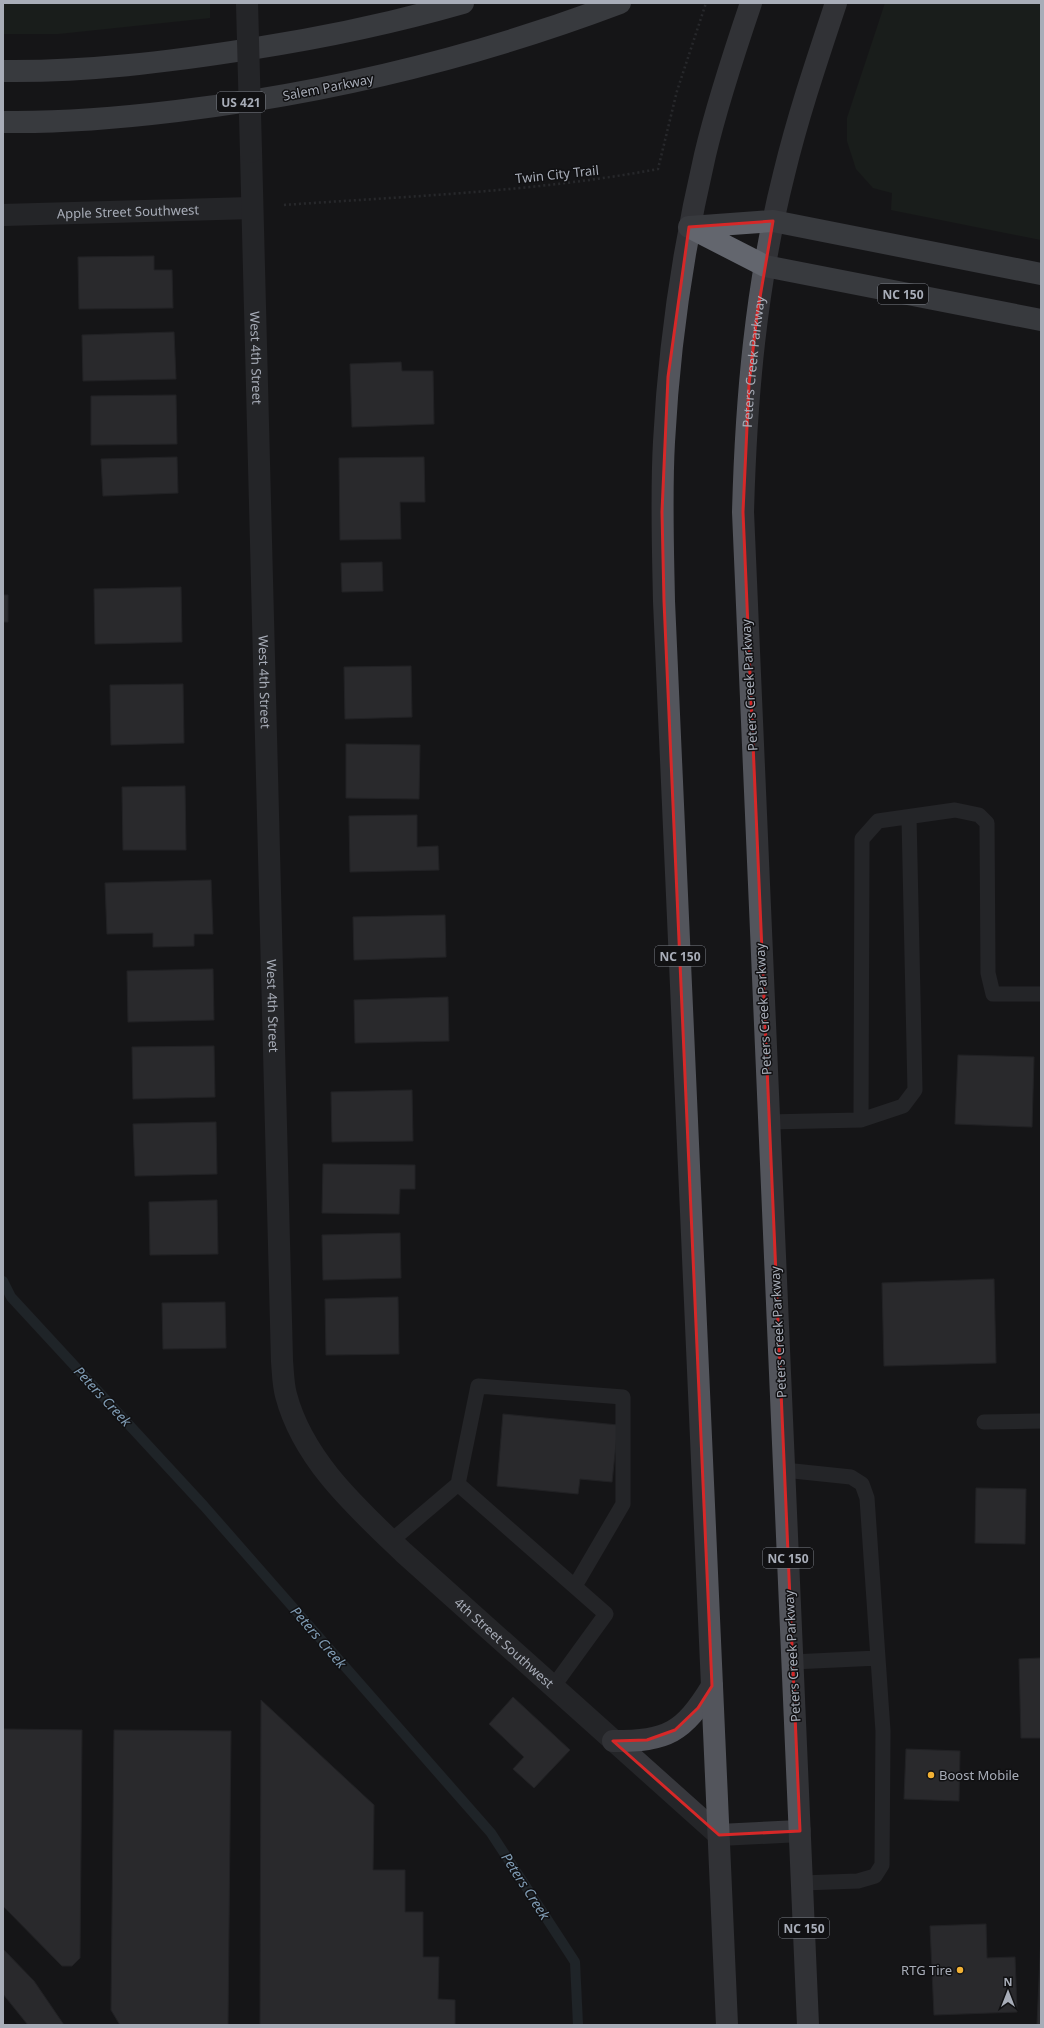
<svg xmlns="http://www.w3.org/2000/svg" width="1044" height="2028" viewBox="0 0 1044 2028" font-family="'Noto Sans',sans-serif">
<rect width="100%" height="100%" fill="#161618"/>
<!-- green -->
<path fill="#1e261f" d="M3,3h207v15l-152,16h-55z
M885,3h156v237l-150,-30 1,-17 -19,-5 -17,-19 -9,-28v-23z"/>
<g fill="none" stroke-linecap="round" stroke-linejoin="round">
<!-- stream -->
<path stroke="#2c353c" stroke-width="10" d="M3,1281l8,16 193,209 287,327 84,129 3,63"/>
</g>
<!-- building -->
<path fill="#404145" stroke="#303034" d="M154,256v14h18l1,38 -94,1 -1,-52z
M174,332l2,47 -93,2 -1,-46z
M401,362l1,9h31l1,53 -82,3 -2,-63z
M176,395l1,49 -86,1v-49z
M177,457l1,36 -75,3 -2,-37z
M424,457l1,45h-25l1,37 -61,1 -1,-82z
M382,562l1,29 -41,1 -1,-29z
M181,587l1,55 -87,2 -1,-55z
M3,595h5v27h-5z
M411,666l1,51 -67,2 -1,-52z
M183,684l1,59 -73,2 -1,-60z
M346,744l74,1 -1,54 -73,-1z
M185,786l1,64h-63l-1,-63z
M417,815v32l21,-1 1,24 -89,2 -1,-56z
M211,880l2,54h-19v12l-41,1v-14l-46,1 -2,-51z
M445,915l1,42 -92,3 -1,-43z
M213,969l1,51 -86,2 -1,-51z
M448,997l1,44 -94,2 -1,-43z
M214,1046l1,51 -82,2 -1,-52z
M958,1055l76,2 -2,70 -77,-3z
M412,1090l1,51 -81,1 -1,-50z
M216,1122l1,52 -82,2 -2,-52z
M323,1164l92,1v24h-15l-1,25 -77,-1z
M217,1200l1,54 -68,1 -1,-53z
M400,1233l1,45 -78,2 -1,-45z
M994,1279l2,84 -112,3 -2,-83z
M398,1297l1,57 -73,1 -1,-56z
M225,1302l1,46 -63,1 -1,-46z
M503,1414l115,11 -6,57 -32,-3 -2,15 -81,-8z
M976,1488l50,1 -1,55 -50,-1z
M1041,1658v80h-20l-2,-79z
M513,1697l57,53 -36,38 -21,-19 11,-12 -35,-33z
M261,1700l113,105 -1,65h32v42h18v45h16l-1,42 17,1v25h-195z
M3,1729l79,1 -2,228 -8,8h-10l-59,-60z
M114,1730l117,1 -3,294h-108l-9,-15z
M906,1749l54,2 -1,50 -55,-2z
M986,1924l1,34 28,-1 2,55 -83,3 -4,-89z
M1041,1935v90h-4z
M3,1949l31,32 30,44h-36l-25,-31z"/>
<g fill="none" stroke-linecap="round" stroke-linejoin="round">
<!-- path -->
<path stroke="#3d3f44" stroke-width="2.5" stroke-dasharray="2 3" stroke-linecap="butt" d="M284,205c125,-9 251,-13 374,-36l19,-78 29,-88"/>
<!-- service -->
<path stroke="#37383d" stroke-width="15" d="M861,1120l42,-14 12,-16 -6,-273
M768,1122l93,-2 1,-281 16,-18 77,-11 24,5 8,8 1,150 5,21h48
M984,1422l57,-1
M784,1470l67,7 11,7 5,14 16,233 -1,134 -7,11 -17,5 -56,2
M458,1484l20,-98 145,11v107l-48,82
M391,1541l67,-57 148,130 -53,73
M792,1662l86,-4"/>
<!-- minor -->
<path stroke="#37383d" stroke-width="22" id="s1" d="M3,215l249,-7"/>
<!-- tertiary -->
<path stroke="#37383d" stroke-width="22" id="s2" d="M251,152l31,1209c1,11 1,23 4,34 17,65 71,113 118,158l315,282 81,-4"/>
<!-- primary -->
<g stroke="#53555c" stroke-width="22">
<path d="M613,1741c55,0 70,-8 99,-55"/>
<path d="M727,2025l-63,-1424c-1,-53 -3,-106 0,-159 5,-96 19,-193 41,-287 12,-51 29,-102 46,-152"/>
<path id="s3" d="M808,2025l-65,-1513c3,-114 13,-227 41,-338 14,-58 33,-114 52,-171"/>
</g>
<!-- motorway -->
<path stroke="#63666e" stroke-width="22" d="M3,71c83,1 165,-9 247,-22 72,-11 143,-26 213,-46
M3,122c58,1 116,-4 174,-11 152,-18 300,-54 443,-108
M689,227l76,39 276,54
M690,227l83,-6 268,53"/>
<!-- tertiary-bridge -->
<path stroke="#37383d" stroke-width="22" d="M247,3l4,149"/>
</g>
<!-- marked area -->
<path d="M0 0H1044V2028H0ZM773,221l-16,94 -8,69 -6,128 57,1319 -81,4 -106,-94 34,-1 28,-10 23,-22 14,-22 -48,-1085 -2,-89 6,-135 21,-150z" fill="#161618" fill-opacity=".55" fill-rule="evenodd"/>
<path fill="none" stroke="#d62828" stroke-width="3" stroke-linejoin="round" d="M773,221l-16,94 -8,69 -6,128 57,1319 -81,4 -106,-94 34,-1 28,-10 23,-22 14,-22 -48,-1085 -2,-89 6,-135 21,-150z"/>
<!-- markers -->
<g fill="#f2b134" stroke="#111113" stroke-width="1.5">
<circle cx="931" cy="1775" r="4"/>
<circle cx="960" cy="1970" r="4"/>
</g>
<g text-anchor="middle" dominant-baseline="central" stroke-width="3" stroke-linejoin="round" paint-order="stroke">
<!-- shield labels -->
<g fill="#111113" stroke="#7b7e86" stroke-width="1">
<rect x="217" y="92" width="48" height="20" rx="3"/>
<rect x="878" y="284" width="50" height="20" rx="3"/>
<rect x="655" y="946" width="50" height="20" rx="3"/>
<rect x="763" y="1548" width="50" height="20" rx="3"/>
<rect x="779" y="1918" width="50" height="20" rx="3"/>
</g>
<g font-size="12" font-weight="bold" fill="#a8adb8">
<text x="241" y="102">US 421</text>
<text x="903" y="294">NC 150</text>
<text x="680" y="956">NC 150</text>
<text x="788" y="1558">NC 150</text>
<text x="804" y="1928">NC 150</text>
</g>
<!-- street labels -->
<g font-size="13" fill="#a8adb8" stroke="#111113">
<text transform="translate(328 87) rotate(-11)">Salem Parkway</text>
<text transform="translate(557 174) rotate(-6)">Twin City Trail</text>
<text stroke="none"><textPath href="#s1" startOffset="125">Apple Street Southwest</textPath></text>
<text stroke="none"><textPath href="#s2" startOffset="206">West 4th Street</textPath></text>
<text stroke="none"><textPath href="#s3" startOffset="1665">Peters Creek Parkway</textPath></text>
<text stroke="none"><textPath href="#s2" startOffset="530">West 4th Street</textPath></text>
<text transform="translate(749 685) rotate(-93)">Peters Creek Parkway</text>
<text stroke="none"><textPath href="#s2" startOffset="854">West 4th Street</textPath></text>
<text transform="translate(763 1009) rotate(-93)">Peters Creek Parkway</text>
<text transform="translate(778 1332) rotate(-93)">Peters Creek Parkway</text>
<text stroke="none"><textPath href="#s2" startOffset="1578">4th Street Southwest</textPath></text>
<text transform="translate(792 1656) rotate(-93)">Peters Creek Parkway</text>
</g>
<!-- poi labels -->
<g font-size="13" fill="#a8adb8" stroke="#111113" text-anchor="start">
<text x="939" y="1775">Boost Mobile</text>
<text x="952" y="1970" text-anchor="end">RTG Tire</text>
</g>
<!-- water labels -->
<g font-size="14" font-style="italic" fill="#7f9bb3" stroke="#111113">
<text transform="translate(103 1396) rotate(47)">Peters Creek</text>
<text transform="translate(319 1637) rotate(49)">Peters Creek</text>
<text transform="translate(526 1886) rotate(57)">Peters Creek</text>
</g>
</g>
<!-- border -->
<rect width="1044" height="2028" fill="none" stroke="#a8adb8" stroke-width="8"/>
<!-- north arrow -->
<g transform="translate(1008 1992)" stroke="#111113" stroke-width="3" paint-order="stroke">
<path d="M0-3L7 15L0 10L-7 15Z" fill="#a8adb8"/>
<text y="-6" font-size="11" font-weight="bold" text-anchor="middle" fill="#a8adb8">N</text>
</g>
</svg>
